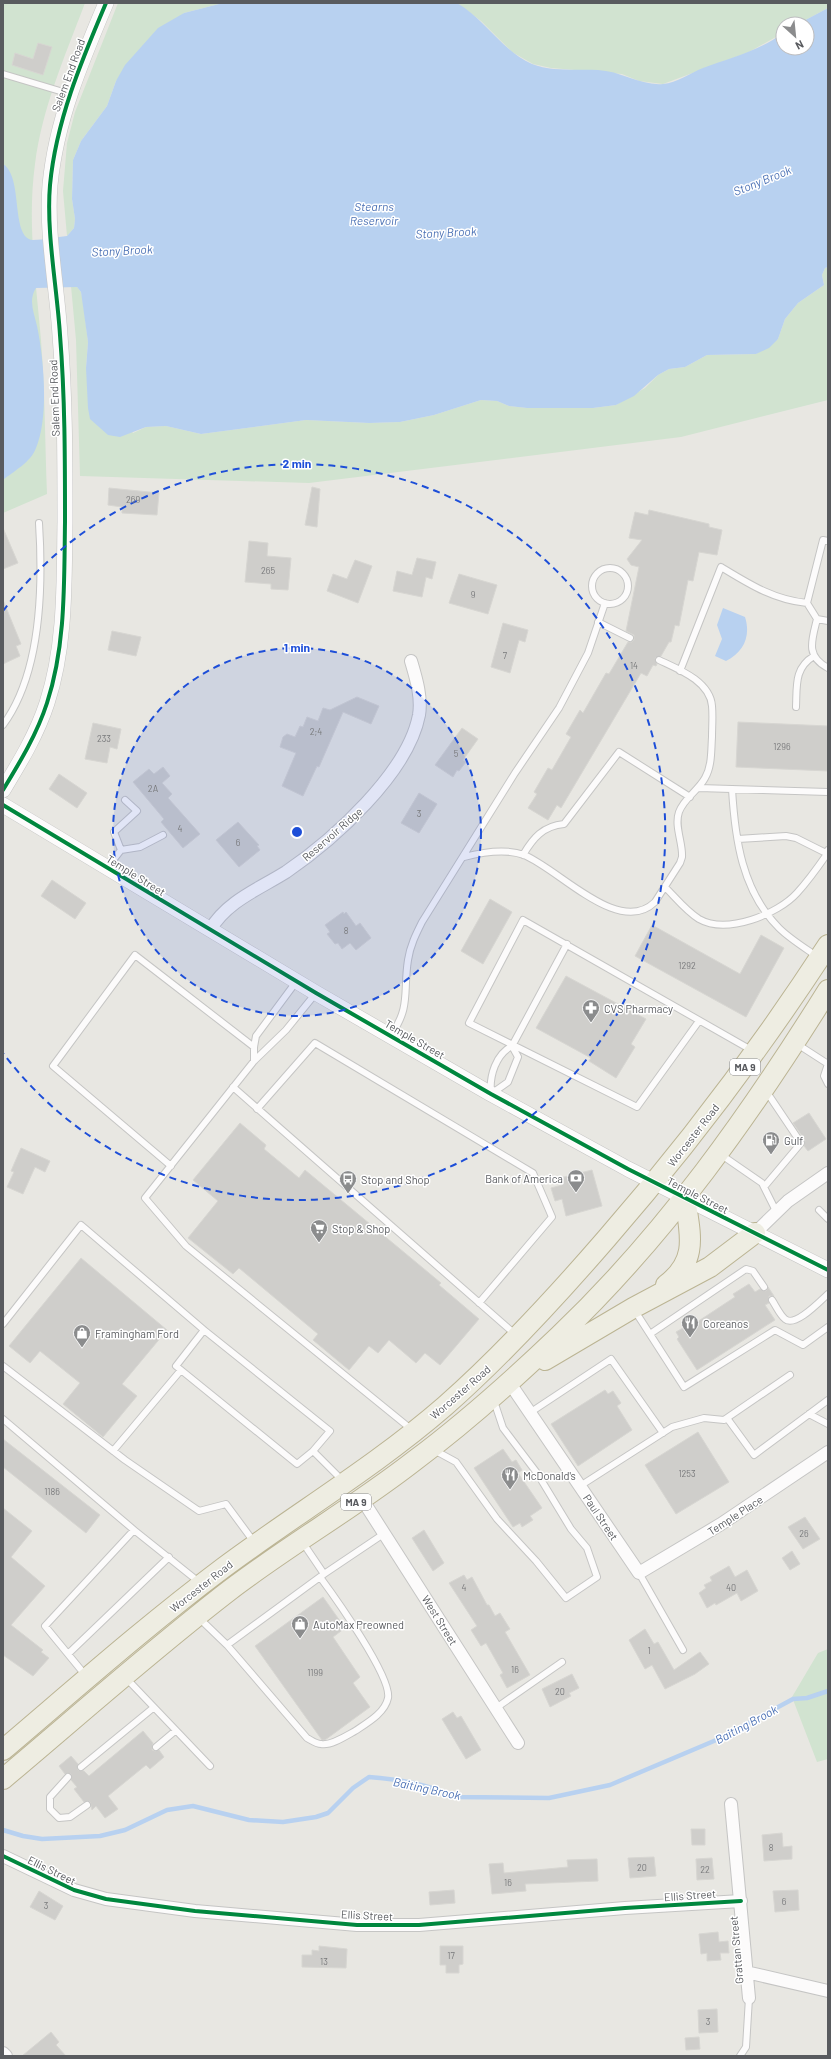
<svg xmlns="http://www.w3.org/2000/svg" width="831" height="2059" viewBox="0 0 831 2059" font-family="Barlow,sans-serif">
<rect width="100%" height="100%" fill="#e8e7e2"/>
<!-- green -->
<path fill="#d1e3d0" d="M3,3h82c-20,53 -43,105 -50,161 -8,59 1,117 6,176 4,51 4,103 6,154l-44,19z
M118,3h105l-39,10 -68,68 -9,25 -26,35 -8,19 -1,39 3,20 -1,9 -7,8 -4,-45 4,-48 8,-31z
M457,3h371v5l-30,16h-15v9l-34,19 -86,32 -24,-3 -17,-7 -71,-6 -18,-4 -21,-12 -31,-31z
M828,267v133l-147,37 -372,46 -229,-7 -4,-136 -5,-54 6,1 4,5 2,10 5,40 -2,26 47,65 13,-6 20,-1 35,8 105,-14 63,3 31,-1 34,-7 47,-15 16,1 12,5 18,2h66l23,-3 29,-17 13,-13 11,-6 16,-2 22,-12 49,-1 22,-15 7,-20 13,-16 26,-18 -2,-10 3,-7z
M828,1649v110l-11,3 -25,-65 26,-44z"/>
<!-- water -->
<path fill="#b8d1f0" d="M223,3h234c28,16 45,48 75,61 21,8 45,5 66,6 23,1 43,16 65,14 14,-1 27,-11 40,-16 27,-10 56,-17 80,-35v15h24v-24h-9l30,-16v259l-3,1 -3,7 2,10 -26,18 -13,16 -7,20 -9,9 -13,6 -49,1 -22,12 -16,2 -11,6 -24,21 -18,9 -23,3h-66l-18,-2 -12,-5 -16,-1 -47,15 -34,7 -31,1 -63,-3 -105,14 -35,-8 -20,1 -26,10 -12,-2 -18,-16 -2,-11 -2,-40 2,-26 -7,-50 -4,-5 -41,1c-8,12 -2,25 1,38 7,33 12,91 -1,122 -5,14 -22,23 -33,32v-316c21,13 7,74 30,76 11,0 24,-3 34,-4l7,-8 1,-9 -3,-20 1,-39 8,-19 26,-35 9,-25 9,-16 33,-37 26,-15z
M723,608l22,9c6,19 -1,35 -19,44l-11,-5 7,-17 -5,-14z"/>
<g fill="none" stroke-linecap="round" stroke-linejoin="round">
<!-- stream -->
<path stroke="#b8d1f0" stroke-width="4.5" d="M3,1830l20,6 19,3 58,-3 25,-6 42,-20 26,-4 56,14 34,2 33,-5 12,-4 25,-25 16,-11c26,2 61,7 84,20l96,1 61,-13 111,-47 72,-39 14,-1 21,-7"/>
</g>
<!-- building -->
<path fill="#cfcecb" stroke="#d7d6d2" d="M38,43l14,4 -9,28 -31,-10 3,-12 18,6z
M312,487l8,2 -3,38 -12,-2z
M109,488l50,5 -2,22 -35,-2v-6l-14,-2z
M649,510l60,14v3l13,3 -5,25 -18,-3 -6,29 -5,-1 -9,46 -4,-1 -4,17h-2l-8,14 -6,2 2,6 -1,2 -3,-1 -6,11 -6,-3 -80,135 -4,-3 -9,15 -20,-12 9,-14 -3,-2 14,-24 4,2 19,-33 -5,-3 14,-24 3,3 23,-40 3,1 19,-32h4l2,-2v-5l-8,-4 13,-64 -8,-2 -4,-6 15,-19 -13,-2 6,-26 13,3z
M3,528l15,35 -15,6z
M249,541l19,2 -1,13 24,2 -3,32 -17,-1v-5l-26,-2z
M417,558l19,4 -4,17 -6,-2 -4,20 -29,-6 4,-20 15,4z
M355,560l17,6 -14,37 -31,-12 6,-17 14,5z
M459,574l38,11 -9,29 -39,-11z
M3,600l18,44 -5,2 4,10 -17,8z
M503,623l25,7 -3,12 -6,-2 -9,33 -19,-6z
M112,631l29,6 -5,19 -28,-6z
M357,697l22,9 -8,18 -28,-12 -24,55 -2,-1 -14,30 -21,-10 14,-33 -16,-6 3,-10 4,-3 8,3 5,-11 3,1 4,-10 11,4 5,-13 7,2z
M738,722l90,4v45l-92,-4z
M93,723l28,6 -4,20 -7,-2 -3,16 -22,-4z
M462,728l16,11 -15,21 3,2 -7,9 -2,-1 -4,7 -18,-12z
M163,767l7,9 -8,7 10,11 -4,4 32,36 -17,14 -22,-26 3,-3 -31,-37 16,-13 5,5z
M59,774l28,19 -10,15 -28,-19z
M419,793l18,11 -18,29 -18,-10z
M238,822l21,23 -2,1 3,4 -21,17 -23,-27z
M52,880l34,23 -11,16 -34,-23z
M490,899l22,13 -29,52 -22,-13z
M343,912l1,2 2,-2 10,14 4,-3 11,15 -15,12 -6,-7 -8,6 -4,-6 -3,1 -8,-10 3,-2 -5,-7z
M652,925l88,49 21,-39 23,13 -38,69 -111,-61z
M566,976l80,43 -15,25 4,3 -19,31 -27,-17 2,-3 -55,-30z
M809,1113l17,26 -18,12 -4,-5 1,-6 -12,-17z
M240,1123l26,22 -2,4 35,29 6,-8 136,113 -2,2 40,34 -39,46 -15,-12 -9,10 -27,-23 -11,13 -9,-7 -20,24 -36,-30 5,-6 -79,-66 -6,6 -45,-36 30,-37 -25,-21z
M21,1148l29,13 -5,11 -10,-5 -12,27 -16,-7 7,-15 -3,-1z
M592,1170l10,36 -36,10 -4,-17 -7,2 -4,-13 11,-3 -2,-7z
M81,1258l86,72 -45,54 15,12 -34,41 -40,-33 17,-21 -40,-32 -10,12 -21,-17z
M749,1284l6,8 5,-3 6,2 2,-4 6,9h-5v7l-4,2 10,15 -78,50 -20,-31 2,-2 -3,-5 14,-8 1,2 44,-29 -2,-3z
M605,1390l3,4 5,-3 8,12 -4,3 15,24 -54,36 -27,-42z
M698,1432l31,50 -53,32 -31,-49z
M3,1439l97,76 -14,18 -83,-66z
M503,1449l9,13 4,-2 6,10 -4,3 24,35 -12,8 3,4 -11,7 -2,-4 -7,4 -39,-59z
M3,1508l29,23 -21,26 34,29 -34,39 32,25 -2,2 8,6 -16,18 -30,-21z
M805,1517l15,22 -17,10 -15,-22z
M424,1530l20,33 -11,8 -21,-33z
M792,1551l8,13 -10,6 -8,-12z
M729,1566l6,11 12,-7 11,21 -17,10 -4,-8 -21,12 -1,-2 -8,5 -8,-15 7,-5 -2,-3 8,-4 -2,-4z
M464,1575l3,5 5,-3 15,28h2l6,11 5,-3 10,16 -5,3 25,43 -23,13 -7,-13 3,-2 -17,-30 -5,3 -10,-16 6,-4 -28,-43z
M323,1597l22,31 -12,9 27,40 -7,6 17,24 -45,33h-3l-67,-94z
M645,1629l9,15 4,-2 16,28 26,-18 9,12 -14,10 -30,15 -13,-24 -7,4 -16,-29z
M572,1674l7,14 -10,5 2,3 -21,11 -8,-18z
M453,1712l4,6 4,-2 20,34 -15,9 -24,-40z
M143,1731l10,12 -1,7 3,1 4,-1 5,7 -14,12 -4,-4 -38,31 10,13 -13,9 -9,-12 -4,4 -2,-8h-6l-10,-13 3,-2 -6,-7v-6h-6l-6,-8 12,-10 7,8v6l6,1 5,5z
M691,1829h14v16h-13z
M782,1833l1,14 9,-1v13l-28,2 -2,-26z
M654,1857l2,19 -26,2 -2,-20z
M712,1858l2,21 -17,1 -1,-21z
M597,1859l1,22 -73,3 1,7 -34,3 -3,-30 14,-1 1,10 64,-6 -1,-7z
M454,1890l1,13 -25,2 -1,-13z
M798,1890l1,20 -24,2 -2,-21z
M39,1891l24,15 -8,14 -25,-13z
M718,1932l1,10 9,-1 1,12h-9l1,7 -14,1v-8l-6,1 -2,-20z
M319,1946l28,3 -1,19 -44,-1v-12h10v-5l7,1z
M440,1946h23v18l-4,1v8h-13v-8h-6z
M717,2009l1,23 -19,1 -1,-23z
M51,2032l8,10 -3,3 10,11h-44z
M699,2037l1,12 -14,1 -1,-12z"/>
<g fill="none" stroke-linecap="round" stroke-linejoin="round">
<!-- service casing -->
<g stroke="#c5c5c4" stroke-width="8">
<path id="service" d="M3,74l67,20
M828,541l-5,-1 -16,63 10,16 11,2
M592 586a18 18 0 1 1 36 0a18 18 0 1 1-36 0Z
M817,619c-5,21 -12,37 11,49
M598,622l32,16
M680,671l41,-104c28,17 53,33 86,36
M796,707c1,-21 -2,-39 18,-51
M3,725c39,-53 40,-139 36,-202
M699,788l129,4
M732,789c3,50 10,102 47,139 11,11 26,20 39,29
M738,839l48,-3 10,2 32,16
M121,850l19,-3 23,-12
M523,855c10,-17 20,-29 41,-31l55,-72 71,45
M464,857c19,-5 41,-9 60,-2 35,14 95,82 131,47l25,-39 2,-6c1,-14 -8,-31 -3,-45 5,-14 19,-21 26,-34 7,-12 6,-27 7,-41 0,-10 1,-21 0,-31 -2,-25 -34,-37 -53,-46
M107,868l14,-18 -7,-18 23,-21 -12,-11
M665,887c11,11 21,24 34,32 28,16 79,-5 98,-26 11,-12 21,-26 30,-39l1,-4
M316,993l-30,37 -32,31 -109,137 41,48 225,183
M699,1021l-62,86 -168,-84 54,-103 230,131
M391,1035c20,-28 12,-44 17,-75 2,-14 8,-26 14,-38l93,-149 44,-65 29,-55 17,-50
M797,1044l31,20
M512,1046l6,11 -10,25 -17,12c-2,-18 5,-40 21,-48l55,-102
M254,1061v-14l2,-11 40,-54
M828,1064l-4,12 4,8
M233,1087l283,248
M257,1109l58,-66 218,130 19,44 -73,86
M720,1154l42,29 14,28
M171,1166l-118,-100 82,-111 119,92
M764,1187l37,-44 -35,-52
M819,1210l9,9
M772,1300c4,6 8,15 13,19 10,9 35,-18 43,-25
M635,1311l49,76 91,-57 28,15 25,-18
M3,1324l78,-99 123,105 126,101 -17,20 29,29
M204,1330l-28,36 121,98 16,-13
M650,1334l96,-65 7,2 11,16
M3,1366l122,94 74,51 27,-7 28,38
M531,1412l80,-53 52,74
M809,1414l19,10
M727,1418l27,37 74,-55
M3,1419l131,111
M434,1450l22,12 41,57 39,42 30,37 31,-21 -10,-29 -16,-19 -34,-56 -34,-45 -9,-27
M113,1451l68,-81
M580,1486l92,-59 32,-9 20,2 66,-45
M303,1543l21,31 61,-41
M639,1573l44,77
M199,1618l28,27 97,-71
M227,1645l80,93c4,2 9,6 14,6 10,2 25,-8 34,-13 12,-8 30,-18 33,-33 4,-21 -54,-102 -68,-121
M68,1654l101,-97
M86,1676l-41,-50 89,-96 65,52
M126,1678l84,88
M496,1708l66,-46
M156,1747l19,-16
M81,1767l72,-59
M68,1777l-18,20v12l9,9 11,-1 17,-12
M740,2056l6,-9 3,-49"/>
</g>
<!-- minor casing -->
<g stroke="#c5c5c4" stroke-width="14">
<path id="minor" d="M210,930c17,-29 49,-41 76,-58 47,-32 122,-99 133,-157 3,-18 -3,-37 -8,-54
M755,1233l33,-32 40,-28
M509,1382l130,191 82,-49 107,-72
M362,1499l156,244
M731,1804l18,194
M3,1856l71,34 32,9 89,12 162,14h62l206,-17 116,-7
M746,1972l82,19
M3,2053l3,3"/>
</g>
<!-- tertiary casing -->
<g stroke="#c5c5c4" stroke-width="16">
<path id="tertiary" d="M3,790c17,-28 34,-56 44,-87 19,-58 17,-121 18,-181 0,-63 0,-125 -5,-187 -3,-48 -14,-103 -10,-150 6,-64 31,-123 56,-182
M3,805l313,188 175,101 137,75 200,101"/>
</g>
<!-- trunk casing -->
<g stroke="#bbb493" stroke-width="22">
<path id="trunk" d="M666,1285c33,-25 24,-51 19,-87
M545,1360l88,-52 77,-41 45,-34
M3,1750c73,-62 144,-125 220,-182 74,-55 153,-102 222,-162 59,-52 111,-109 162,-168 81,-93 154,-190 221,-293
M3,1779c75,-63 149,-129 227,-189 59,-45 125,-83 184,-129 51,-38 99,-81 145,-125 107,-102 191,-221 269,-346"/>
</g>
<!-- service -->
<use href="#service" stroke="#fcfbfb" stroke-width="6"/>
<!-- minor -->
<use href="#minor" stroke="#fcfbfb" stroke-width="12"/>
<!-- tertiary -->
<use href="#tertiary" stroke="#fcfbfb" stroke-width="15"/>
<!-- trunk -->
<use href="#trunk" stroke="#eeede2" stroke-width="20"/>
<!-- cycleway casing -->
<g stroke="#fff" stroke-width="6">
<path id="cycleway" d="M3,790c17,-28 34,-56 44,-87 19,-58 17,-121 18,-181 0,-63 0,-125 -5,-187 -3,-48 -14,-103 -10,-150 6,-64 31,-123 56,-182
M3,805l313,188 175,101 137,75 200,101
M3,1856l71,34 32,9 89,12 162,14h62l206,-17 116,-7"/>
</g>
<!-- cycleway -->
<use href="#cycleway" stroke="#00873e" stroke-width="4"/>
</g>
<!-- distance rings -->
<circle cx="297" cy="832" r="184" fill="#1d4ed8" fill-opacity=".12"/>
<g fill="none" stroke="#1d4ed8" stroke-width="2" stroke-dasharray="7 5">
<circle cx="297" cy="832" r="184"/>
<path d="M3 611A368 368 0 1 1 3 1053"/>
</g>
<!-- icons -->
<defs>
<g id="pharmacy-pin" transform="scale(0.9)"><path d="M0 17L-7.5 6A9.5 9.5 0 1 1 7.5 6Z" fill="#8b8c8d" stroke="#fff"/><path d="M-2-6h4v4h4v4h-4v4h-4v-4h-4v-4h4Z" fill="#fff"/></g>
<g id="fuel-pin" transform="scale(0.9)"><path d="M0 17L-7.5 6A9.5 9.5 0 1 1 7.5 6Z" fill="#8b8c8d" stroke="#fff"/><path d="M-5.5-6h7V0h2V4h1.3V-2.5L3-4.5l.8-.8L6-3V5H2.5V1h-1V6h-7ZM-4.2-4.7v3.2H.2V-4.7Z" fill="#fff"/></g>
<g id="bank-pin" transform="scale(0.9)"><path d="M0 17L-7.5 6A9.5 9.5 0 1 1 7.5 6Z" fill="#8b8c8d" stroke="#fff"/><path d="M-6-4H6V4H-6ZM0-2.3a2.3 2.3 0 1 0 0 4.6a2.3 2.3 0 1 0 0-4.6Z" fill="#fff"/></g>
<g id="bus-pin" transform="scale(0.9)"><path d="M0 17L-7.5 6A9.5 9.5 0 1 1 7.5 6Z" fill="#8b8c8d" stroke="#fff"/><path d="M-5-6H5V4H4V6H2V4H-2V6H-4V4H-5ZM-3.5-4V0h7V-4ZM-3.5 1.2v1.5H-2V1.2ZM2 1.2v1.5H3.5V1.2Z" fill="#fff"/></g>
<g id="supermarket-pin" transform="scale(0.9)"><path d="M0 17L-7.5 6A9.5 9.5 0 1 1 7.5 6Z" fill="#8b8c8d" stroke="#fff"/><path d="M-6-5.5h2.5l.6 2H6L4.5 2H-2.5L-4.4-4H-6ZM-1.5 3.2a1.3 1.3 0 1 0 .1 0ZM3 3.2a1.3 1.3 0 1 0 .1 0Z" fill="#fff"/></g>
<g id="restaurant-pin" transform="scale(0.9)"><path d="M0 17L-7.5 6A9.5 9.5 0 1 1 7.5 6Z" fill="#8b8c8d" stroke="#fff"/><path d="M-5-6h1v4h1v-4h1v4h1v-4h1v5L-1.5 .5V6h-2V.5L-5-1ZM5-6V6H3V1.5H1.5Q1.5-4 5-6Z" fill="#fff"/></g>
<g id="shop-pin" transform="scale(0.9)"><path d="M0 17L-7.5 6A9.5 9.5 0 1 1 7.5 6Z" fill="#8b8c8d" stroke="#fff"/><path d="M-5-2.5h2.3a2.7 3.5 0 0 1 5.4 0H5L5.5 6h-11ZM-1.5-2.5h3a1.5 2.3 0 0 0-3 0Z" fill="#fff"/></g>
</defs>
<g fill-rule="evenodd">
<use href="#pharmacy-pin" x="591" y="1008"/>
<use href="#fuel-pin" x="771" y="1140"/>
<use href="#bank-pin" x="576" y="1178"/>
<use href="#bus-pin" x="348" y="1179"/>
<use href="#supermarket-pin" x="319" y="1228"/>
<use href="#restaurant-pin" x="690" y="1323"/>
<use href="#shop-pin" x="82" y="1333"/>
<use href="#restaurant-pin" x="510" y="1475"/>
<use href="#shop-pin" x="300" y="1624"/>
</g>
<g text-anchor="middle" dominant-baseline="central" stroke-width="3" stroke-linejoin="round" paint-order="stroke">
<!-- number labels -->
<g font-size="9" fill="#78797b">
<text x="133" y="499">269</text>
<text x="268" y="570">265</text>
<text x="473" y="594">9</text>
<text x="505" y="655">7</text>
<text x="634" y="665">14</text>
<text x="316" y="731">2;4</text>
<text x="104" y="738">233</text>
<text x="782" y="746">1296</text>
<text x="456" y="753">5</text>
<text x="153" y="788">2A</text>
<text x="419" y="813">3</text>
<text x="180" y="828">4</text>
<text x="238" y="842">6</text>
<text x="346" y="930">8</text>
<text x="687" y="965">1292</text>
<text x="687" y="1473">1253</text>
<text x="52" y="1491">1186</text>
<text x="804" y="1533">26</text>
<text x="464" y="1587">4</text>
<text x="731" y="1587">40</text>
<text x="649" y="1650">1</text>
<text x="515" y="1669">16</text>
<text x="315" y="1672">1199</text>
<text x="560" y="1691">20</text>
<text x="771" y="1847">8</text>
<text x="642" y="1867">20</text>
<text x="705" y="1869">22</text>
<text x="508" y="1882">16</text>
<text x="784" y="1901">6</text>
<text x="46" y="1905">3</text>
<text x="451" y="1955">17</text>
<text x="324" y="1961">13</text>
<text x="708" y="2021">3</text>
</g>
<!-- shield labels -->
<g fill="#fff" stroke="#8b8c8f" stroke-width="1">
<rect x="730" y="1059" width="30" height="16" rx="3"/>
<rect x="341" y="1494" width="30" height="16" rx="3"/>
</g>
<g font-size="10" font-weight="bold" fill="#595b5f">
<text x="745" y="1067">MA 9</text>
<text x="356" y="1502">MA 9</text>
</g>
<!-- street labels -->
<g font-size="11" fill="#595b5f" stroke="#fff">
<text transform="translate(68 75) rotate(-70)">Salem End Road</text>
<text transform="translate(54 398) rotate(-92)">Salem End Road</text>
<text transform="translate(332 834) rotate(-41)">Reservoir Ridge</text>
<text transform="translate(136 875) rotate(32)">Temple Street</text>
<text transform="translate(415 1039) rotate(30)">Temple Street</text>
<text transform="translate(693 1135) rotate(-52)">Worcester Road</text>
<text transform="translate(698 1195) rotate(27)">Temple Street</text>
<text transform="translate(460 1392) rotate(-41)">Worcester Road</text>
<text transform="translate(735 1515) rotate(-33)">Temple Place</text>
<text transform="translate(601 1517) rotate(56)">Paul Street</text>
<text transform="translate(201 1586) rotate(-38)">Worcester Road</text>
<text transform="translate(440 1620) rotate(58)">West Street</text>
<text transform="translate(52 1870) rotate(26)">Ellis Street</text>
<text transform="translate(690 1895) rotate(-4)">Ellis Street</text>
<text transform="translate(367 1915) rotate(3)">Ellis Street</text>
<text transform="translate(736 1950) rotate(-95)">Grattan Street</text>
</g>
<!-- poi labels -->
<g font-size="11" fill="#595b5f" stroke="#fff" text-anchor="start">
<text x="604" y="1008">CVS Pharmacy</text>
<text x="784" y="1140">Gulf</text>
<text x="563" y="1178" text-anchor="end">Bank of America</text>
<text x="361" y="1179">Stop and Shop</text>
<text x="332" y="1228">Stop &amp; Shop</text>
<text x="703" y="1323">Coreanos</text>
<text x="95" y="1333">Framingham Ford</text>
<text x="523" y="1475">McDonald's</text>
<text x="313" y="1624">AutoMax Preowned</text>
</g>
<!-- water labels -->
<g font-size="12" font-style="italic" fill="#4b71b5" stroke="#fff">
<text transform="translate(762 180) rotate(-22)">Stony Brook</text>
<text x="374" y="206">Stearns<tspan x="374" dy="14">Reservoir</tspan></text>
<text transform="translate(446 232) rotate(-3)">Stony Brook</text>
<text transform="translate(122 250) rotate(-3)">Stony Brook</text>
<text transform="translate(746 1724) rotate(-28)">Baiting Brook</text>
<text transform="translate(427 1788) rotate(12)">Baiting Brook</text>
</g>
</g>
<circle cx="297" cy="832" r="6" fill="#1d4ed8" stroke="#fff" stroke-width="2"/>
<g font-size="12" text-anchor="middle" font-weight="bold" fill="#1d4ed8" stroke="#fff" stroke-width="3" stroke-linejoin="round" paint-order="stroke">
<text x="297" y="468">2 min</text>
<text x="297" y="652">1 min</text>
</g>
<!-- border -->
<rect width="831" height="2059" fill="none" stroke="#595b5f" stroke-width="8"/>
<!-- north arrow -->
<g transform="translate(795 36) rotate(153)"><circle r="19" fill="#ffffff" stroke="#bdbdbf"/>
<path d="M0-3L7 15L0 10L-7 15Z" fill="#8b8c8d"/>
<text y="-6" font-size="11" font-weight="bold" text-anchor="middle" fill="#595b5f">N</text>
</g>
</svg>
